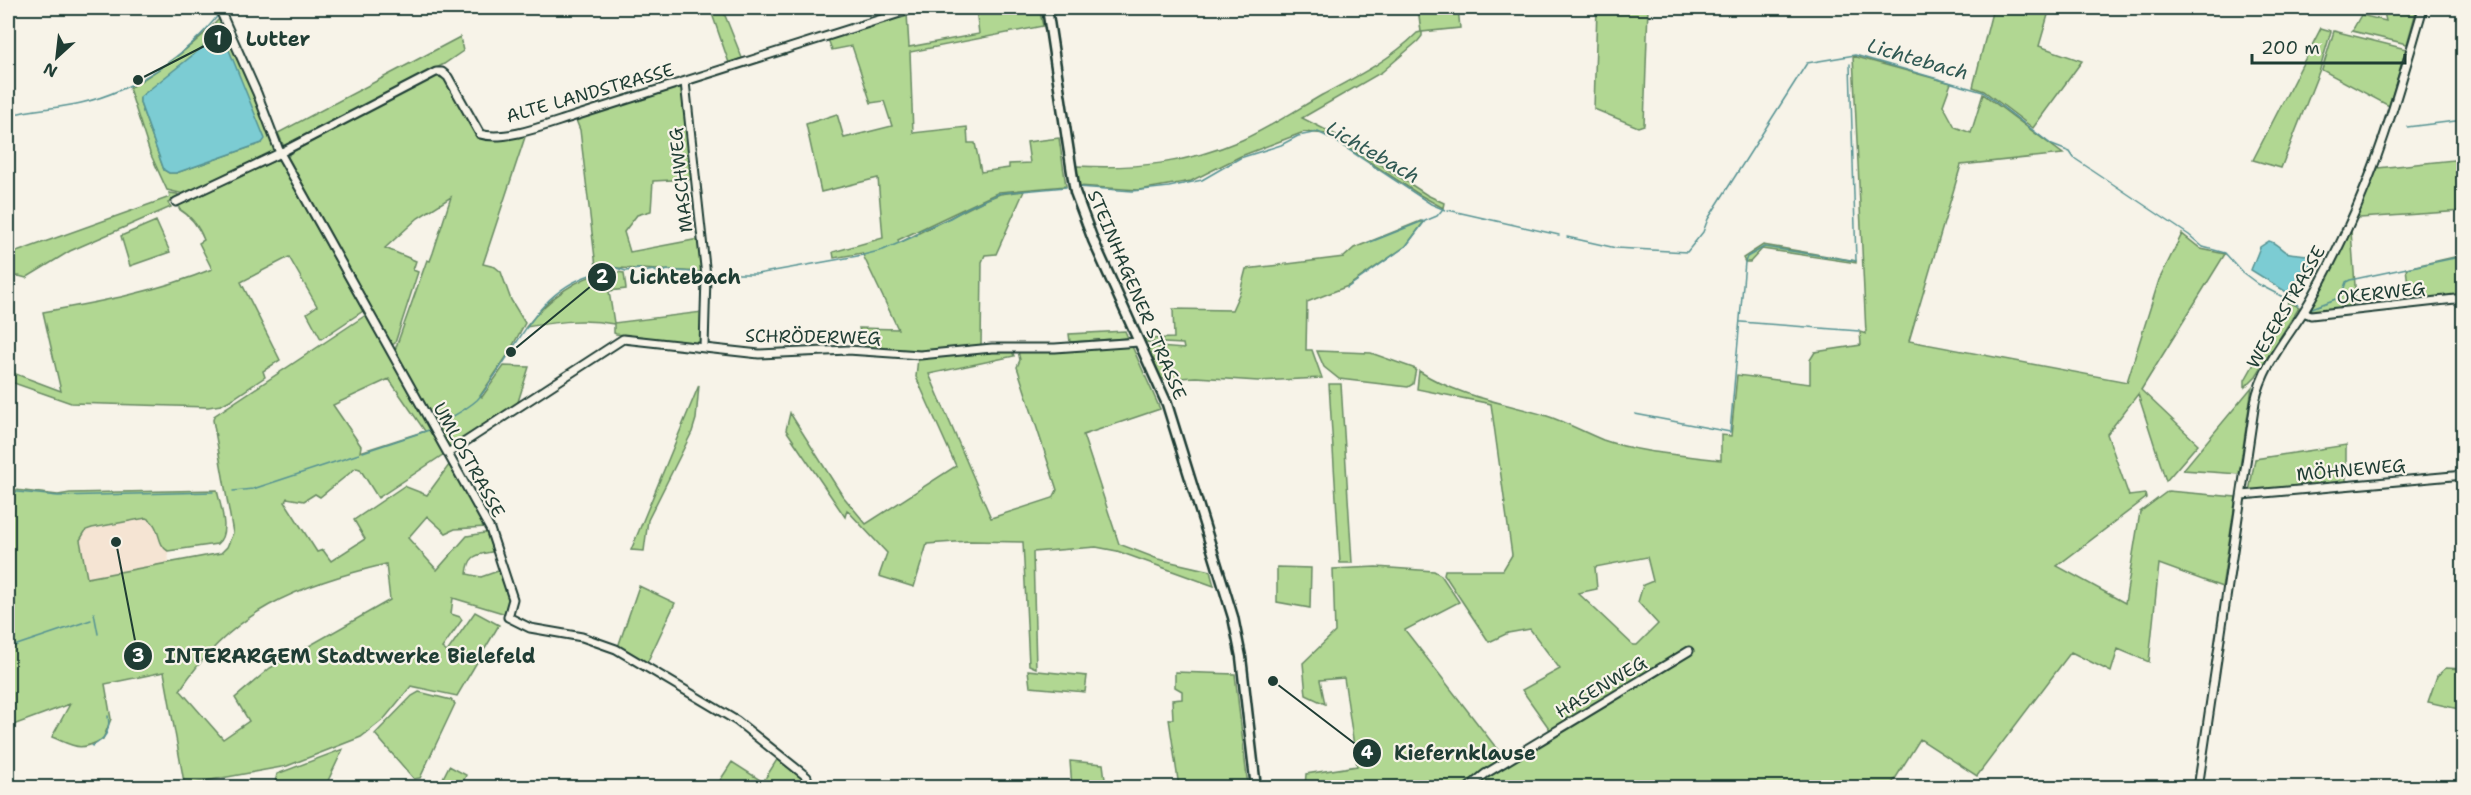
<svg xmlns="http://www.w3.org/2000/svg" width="2471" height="795" viewBox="0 0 2471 795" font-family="'Shantell Sans',sans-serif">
<rect width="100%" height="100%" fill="#f7f3e8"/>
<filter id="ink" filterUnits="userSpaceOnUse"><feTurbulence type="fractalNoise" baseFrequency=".0167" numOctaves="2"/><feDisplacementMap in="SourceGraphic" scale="12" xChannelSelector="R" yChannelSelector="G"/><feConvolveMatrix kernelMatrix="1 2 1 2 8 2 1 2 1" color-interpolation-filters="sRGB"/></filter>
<g filter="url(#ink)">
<!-- built -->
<path fill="#f5e4d3" d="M146,518l9,6 6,21 7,6 1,12 -83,15 -6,-38 6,-10z"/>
<!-- green -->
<path fill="#b1d792" stroke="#688a63" stroke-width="1.5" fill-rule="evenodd" d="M710,8h12l20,50 -13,5z
M976,8h63l4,18 -133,26 3,81 54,-6 1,16h7l6,29 28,-4v-4l21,-1 -3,-21 32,-4 7,48 -67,6 -101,48 1,3 86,-43 15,-6 24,-3 -28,63 -11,1 -3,7 -1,86 -60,4 -56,-4 -6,-20 39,1 -36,-76 -28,5 -1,-6 50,-14 -5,-60 -57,14 -15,-68 31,-10 7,24 48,-12 -8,-25 -13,2 -19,-57 -20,4 -4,-11 79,-26 2,34 70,-13z
M1418,8h40l2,20 -38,4v4l-4,5 -36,31 -80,46 34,17 91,60 17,8 -1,5 -23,-13 -93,-61 -23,-2 -63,24 -50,25 -52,9 -61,-4 -2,-20c61,3 109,-2 166,-26 27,-12 54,-30 80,-45 34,-18 68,-35 95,-62l4,-1z
M1597,8h51l-4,117 -6,2 -44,-18z
M1993,8h57l-11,38 43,15 -49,67 -49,-37 -11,-4z
M2383,8h34l-10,36 -55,-13 9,-16 25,6z
M221,17l56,135 -93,42 -17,-4 -17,-37 -21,-65c34,-20 65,-42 92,-71zM211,39l51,104 -86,30h-7l-5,-3 -24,-67v-5l42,-32z
M2321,28l10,3 -11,38 -39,99 -28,-8z
M2334,31l72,18 -17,57 -67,-36z
M460,37l3,14 -19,13 -159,85 -7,-16z
M1853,56l98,27 -8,22 12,22 16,6 12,-39 80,60 -102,11 -52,176 218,41 32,-102 23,-46 19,15 24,5 -84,136 57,54 -32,37 -28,-87 -31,40 22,62 16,-2 1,4 -89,68 68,37 15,-91 28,-21 68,6 -14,90 -63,-23 -10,98 -31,-13 -7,23 -40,-20 -94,124 -57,-37 -30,48h-585l1,-13 51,-8 -13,-88 -24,2 5,24 -19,-9 -3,-32 32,-31 -2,-63 43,-2 58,4 7,4 18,27 -54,28 103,133 120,-70 -3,-4 -74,42 -29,-41 38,-21 -30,-40 -22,4 -19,9 -45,-68 1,-4h58l9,-15 -21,-151 -74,-15 2,-18c38,25 82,31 125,44 20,6 39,17 59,25 37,13 79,15 118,20v-25l10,1 6,-61 73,9v-24l5,-8 46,-7 -1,-13 6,2zM1647,557l6,24 -10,4 -5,17 20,22 -21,21h-4l-55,-52 19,-4 -2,-22z
M435,76l10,3 32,59 49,-4 -43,130 12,3 6,5 10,28 14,23 -18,33 -27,40 2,1 22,-31 25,1 -12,38 -66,45 -56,-100 32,-90 3,1 3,-8 18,-56 -33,21 -33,30 31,13 -3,9 5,2 -23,71 -3,2 -104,-188 2,-4z
M683,84l9,95 -39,2 -2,30 -14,4 -13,17 6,20 69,-13 5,33 -108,-5 -16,-137 -4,-10z
M278,159l85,152 -42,28 -14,-26 10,-7 -28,-49 -48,25 39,78 -17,11 2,6 -31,21 -13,7 -13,2 -137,-4 -63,-22v-10l53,20 -18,-79c57,-10 116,-21 169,-43l-13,-26 5,-3c-5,-13 -13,-24 -25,-31v-4z
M2463,159v52l-103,7 -3,-3 21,-47z
M169,193l8,1 4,3 -13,6 3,4 -101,44 -44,27 -7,-2 -11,1v-22l162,-58z
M156,221l14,31 -40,14 -9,-30z
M1421,221l2,2 -17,23 -58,40 -41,16 -1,48h6l10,28 -64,3 -62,-4 -35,2 -15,-33 38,3 -1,-5 -38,-2 -2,-3 31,-1 -1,-29 59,1 8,-18 6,-23 98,-12 10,-9z
M2351,231l4,54 -1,17 -3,6 -42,4z
M1763,245l93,16v2l-94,-14 -12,13h-5l-2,-4z
M2463,255v39l-53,8 -4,-34z
M609,271l15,2 2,16 -17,2 5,32 88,-11 -2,32 -84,-10 -2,-1v-9c-31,-6 -57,-2 -88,3 21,-27 49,-49 83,-56z
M2289,302l10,5 -43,69 -11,11v-7z
M366,315l78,139 -66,44 -18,-29 -4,-1 -36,29 -5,-3 -11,7 -17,-3 -2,4 32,50 6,-2 8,11 34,-22 -11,-19 50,-34 23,9 22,-30 36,62 -30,2 -9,4 -19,-17 -19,22 29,32 30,-34 23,-4 6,19c-18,4 -27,2 -29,23l14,3 20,-7 9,26 -4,18 -53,-16 -2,16 9,3 2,3 -20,28 5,4 28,-40 24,13 -42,71 -46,-10 -27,33 -23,18 -74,29 -98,18 -5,-2 -20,-110 -59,12 6,35 -8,20c-24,13 -27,8 -51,-2l18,-33 -62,23v-238l50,6 12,-2 147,-3c3,15 14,43 0,54l-49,7c-13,-8 -6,-26 -22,-33l-54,10 -6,2 -6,10 7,38 134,-25 6,-6 6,-14 -20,-113 1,-4zM389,379l36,52 -65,21 1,-6 -28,-41zM386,564l4,36 -120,68 -35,30 14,23 -26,18 -43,-49c52,-80 117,-104 206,-126z
M1125,331l3,7 -58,4 -1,-8z
M1131,344l29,65 -77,26 36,109 39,15 52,12 4,15 -97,-35 -21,-4 -63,5 3,116 -7,-3 -6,-123 -54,-1 -42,3 -13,43 -35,-11 8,-23 -40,-43 -2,7 -59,-87 4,-17 52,82 24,29 90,-58 -40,-89 2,-19 94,-7 2,5 -85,18 62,144 62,-20 4,-8 -40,-123 3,-7 -2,-9z
M1317,351l54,2 45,16 -3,15 -5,3 -69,-8 -15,-12z
M1329,384h12l11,179h-12z
M699,385l-3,34 -4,13 -44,88 -4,31 -13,-1z
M2252,387l-13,87 -56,-4z
M2346,445v38l-97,9 6,-33z
M1277,567l34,1 -1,40 -33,-6z
M639,586l36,17 -29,62 -28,-18z
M2446,668l17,1v41l-35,-8 9,-26z
M1028,670l59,6 -2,16 -55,-5z
M1175,672l60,2 13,113h-69l-10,-68h4l-1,-19 10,-1v-8l-7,-4z
M419,692l32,8 4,4c-12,25 -23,49 -35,74l-6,1 -39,-45 37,-38z
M343,749l-18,38h-51l3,-13z
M778,758l26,21 -2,8 -87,1 17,-26 31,20z
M1070,761l33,3 3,23h-34z
M449,766l17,9 -5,12h-15l-6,-3z"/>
<!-- water -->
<path fill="#7bccd3" stroke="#569393" stroke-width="1.5" d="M217,36l8,4 40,99 -3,4 -86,30h-7l-5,-3 -24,-67v-6z
M2269,241c8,2 11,8 17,11 8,3 15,0 26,5l-4,16 -17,22 -40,-25 9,-23z"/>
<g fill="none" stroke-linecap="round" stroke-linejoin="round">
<!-- stream -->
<path stroke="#569393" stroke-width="1.5" d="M223,11l6,-3
M8,116c23,-8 49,-7 73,-13 52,-12 106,-47 138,-89
M2407,127l57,-7
M1078,187l55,4 36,-4 33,-7 38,-22 41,-13 17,-9 20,-4 16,8 97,64 14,6
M1448,210l111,25
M1567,237l49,11 71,4 16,-20 5,-13 99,-156 48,-8 128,37 69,53 18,7 4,6 115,77 14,12 22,6 17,19 16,12 40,21
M1368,243l55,-22
M597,273l13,-7 16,5 13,-2 5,3 9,-2 6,3 9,-3 34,3
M710,274h47l106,-19 20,-5 34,-15 2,-4 31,-13 17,-10 33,-15 66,-6
M1347,288l59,-42 19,-25 12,-5 5,-6
M2312,308l29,-11 5,-15 4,-2 114,-24
M1741,322l118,9
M1635,414l95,18 15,-170 2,-5 17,-10 92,14 -6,-197
M438,425c13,-8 28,-15 39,-25 6,-6 11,-15 16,-22 30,-41 46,-87 100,-104
M363,452l66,-22
M8,491l50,5 155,-4
M233,491l20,-2 106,-35
M94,613l4,21
M8,648l83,-28
M92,746c13,-7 19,-15 16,-30"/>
<!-- minor casing -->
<g stroke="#1f3d34" stroke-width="11">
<path id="minor" d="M219,8l38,85 23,60 210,376 23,70 -5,18 22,11 52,9 34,12 121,72 70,56 1,5 -3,6
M685,82l21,194 -2,71
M176,202l104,-49 156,-81h6l6,5 32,57c24,8 69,-10 92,-17l344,-109
M2303,312l8,3 153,-17
M448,453l175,-114 136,15 89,-4 72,5 72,-7h63l84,-6
M2242,495l222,-20
M1468,788l17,-14 204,-123
M2198,788l57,-386c7,-34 28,-59 47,-88 17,-27 32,-57 45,-85 34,-71 54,-147 76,-221"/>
</g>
<!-- major casing -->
<g stroke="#1f3d34" stroke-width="13">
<path id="major" d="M1047,8l28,184 18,48 74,164 66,213 8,40 15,131"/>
</g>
<!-- minor -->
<use href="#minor" stroke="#f7f3e8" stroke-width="7"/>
<!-- major -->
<use href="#major" stroke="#f7f3e8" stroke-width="8"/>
</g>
</g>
<g text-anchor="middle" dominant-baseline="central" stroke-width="4.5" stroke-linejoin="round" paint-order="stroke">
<!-- street labels -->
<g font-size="18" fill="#1f3d34" stroke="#f7f3e8">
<text transform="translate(590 93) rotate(-16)">ALTE LANDSTRASSE</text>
<text transform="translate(681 180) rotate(-96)">MASCHWEG</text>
<text transform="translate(2381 293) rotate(-6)">OKERWEG</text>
<text transform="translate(1137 295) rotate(67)">STEINHAGENER STRASSE</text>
<text transform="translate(2286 307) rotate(-60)">WESERSTRASSE</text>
<text transform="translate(813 337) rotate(1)">SCHRÖDERWEG</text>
<text transform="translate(469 460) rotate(61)">UMLOSTRASSE</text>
<text transform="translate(2351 470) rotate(-5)">MÖHNEWEG</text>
<text transform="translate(1601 687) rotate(-31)">HASENWEG</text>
</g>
<!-- water labels -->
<g font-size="20" font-style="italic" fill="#315a54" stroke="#f7f3e8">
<text transform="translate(1918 59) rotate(16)">Lichtebach</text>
<text transform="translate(1373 152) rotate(30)">Lichtebach</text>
</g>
</g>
<!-- callouts -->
<path fill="none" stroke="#1f3d34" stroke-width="2" d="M138 80L218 39M511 352L602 277M116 542L138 656M1273 681L1367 753"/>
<g fill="#1f3d34" stroke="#f7f3e8" stroke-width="2">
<circle cx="138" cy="80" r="6"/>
<circle cx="511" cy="352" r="6"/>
<circle cx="116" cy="542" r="6"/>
<circle cx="1273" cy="681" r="6"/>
<circle cx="218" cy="39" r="15"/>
<circle cx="602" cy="277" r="15"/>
<circle cx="138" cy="656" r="15"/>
<circle cx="1367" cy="753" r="15"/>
</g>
<g font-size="18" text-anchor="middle" font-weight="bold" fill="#fff">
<text x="218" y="45">1</text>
<text x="602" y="283">2</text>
<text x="138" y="662">3</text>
<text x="1367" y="759">4</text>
</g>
<g font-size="20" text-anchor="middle" font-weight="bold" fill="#1f3d34" stroke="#f7f3e8" stroke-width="4.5" stroke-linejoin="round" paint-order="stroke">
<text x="278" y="46">Lutter</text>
<text x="685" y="284">Lichtebach</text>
<text x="350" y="663">INTERARGEM Stadtwerke Bielefeld</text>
<text x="1465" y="760">Kiefernklause</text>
</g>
<!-- margin -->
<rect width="2471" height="795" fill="none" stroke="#f7f3e8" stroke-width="30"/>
<rect x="15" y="15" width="2441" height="765" fill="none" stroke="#1f3d34" stroke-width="2" filter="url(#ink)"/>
<!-- north arrow -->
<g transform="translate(57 57) rotate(207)" stroke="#f7f3e8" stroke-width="4.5" paint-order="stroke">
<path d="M0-4.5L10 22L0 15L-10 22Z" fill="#1f3d34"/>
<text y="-9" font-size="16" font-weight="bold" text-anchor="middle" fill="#1f3d34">N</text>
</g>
<!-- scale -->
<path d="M2252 54v9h153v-9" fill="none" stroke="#1f3d34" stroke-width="3"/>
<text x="2261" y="54" font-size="18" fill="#1f3d34" stroke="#f7f3e8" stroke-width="4.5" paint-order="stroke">200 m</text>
</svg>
